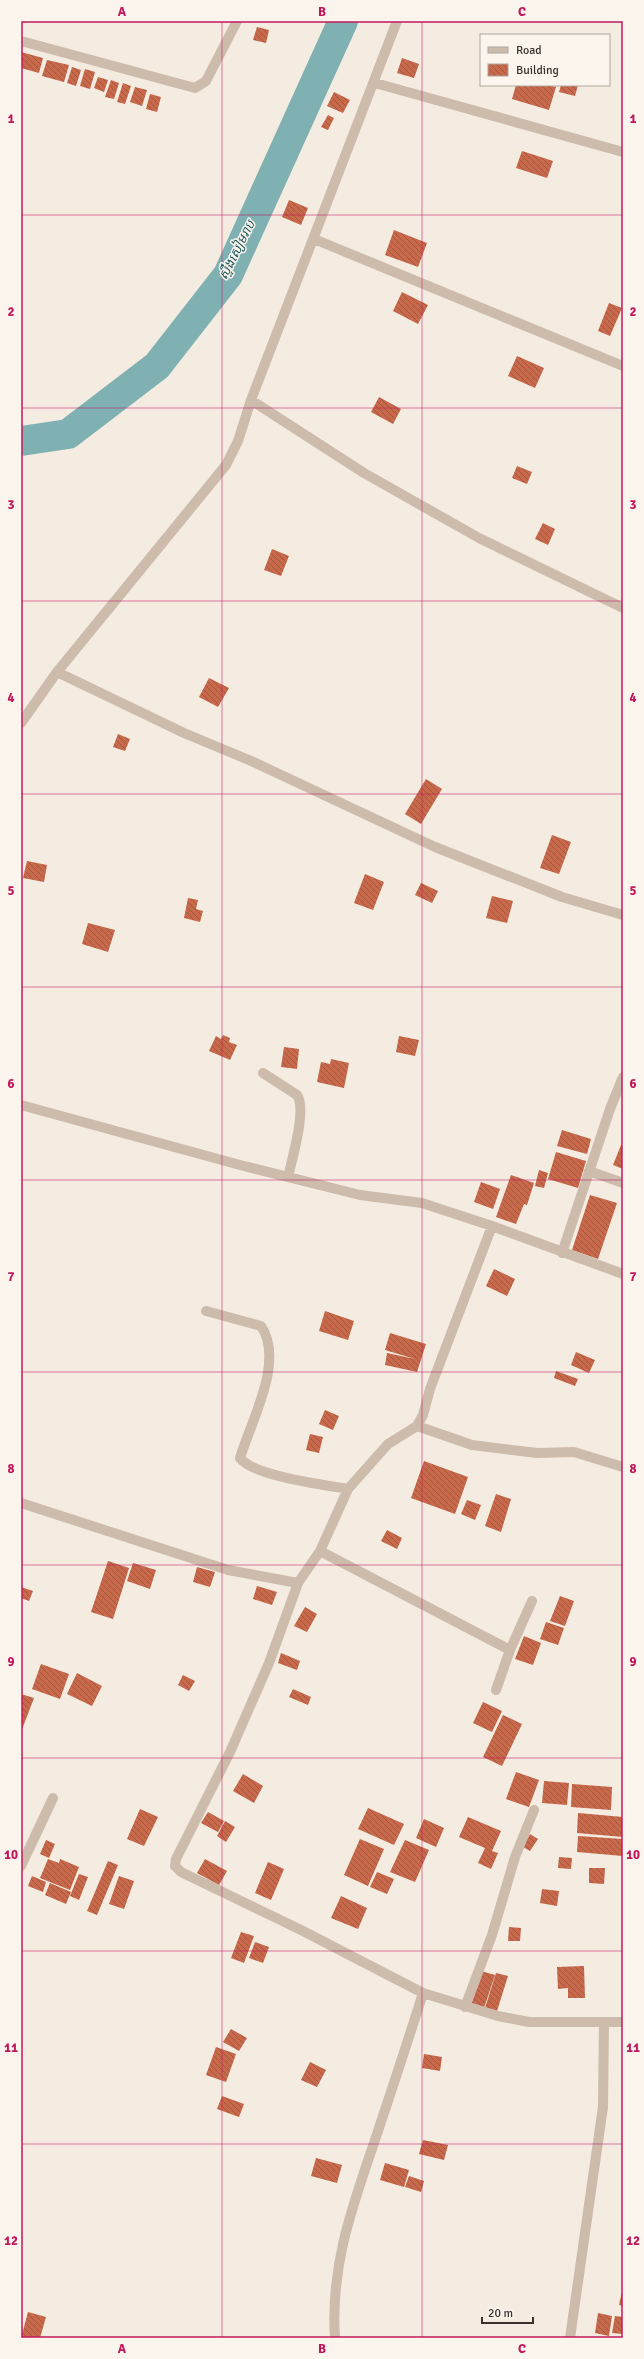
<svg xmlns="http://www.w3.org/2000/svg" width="644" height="2359" viewBox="0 0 644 2359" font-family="Signika,'Noto Sans Khmer',sans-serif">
<defs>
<pattern id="building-back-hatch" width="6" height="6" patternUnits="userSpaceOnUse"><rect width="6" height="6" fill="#c8694b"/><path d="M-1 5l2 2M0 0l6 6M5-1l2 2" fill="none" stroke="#a4573f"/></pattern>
</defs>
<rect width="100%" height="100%" fill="#f4ebe1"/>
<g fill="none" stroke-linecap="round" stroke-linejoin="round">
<!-- river -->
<path stroke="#7fb0b2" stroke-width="30" d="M21,441l47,-7 89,-68 71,-91 115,-254"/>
</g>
<!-- building -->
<path fill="url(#building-back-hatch)" d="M257,27l12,3 -3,13 -13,-3z
M21,52l22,6 -4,15 -18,-5z
M402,58l17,6 -5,14 -17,-5z
M47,60l22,5 -5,17 -22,-6z
M72,67l9,3 -5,16 -9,-3z
M85,69l10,3 -5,17 -10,-3z
M98,77l10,3 -4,12 -10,-4z
M111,80l8,3 -5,16 -9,-2z
M123,83l8,3 -6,18 -8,-2z
M516,85h32l8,2 -7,23 -37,-11z
M561,85h17l-3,11 -16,-4z
M135,87l12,3 -5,16 -12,-4z
M334,92l16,8 -7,13 -16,-7z
M150,94l11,3 -4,15 -11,-3z
M328,115l6,3 -6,12 -7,-3z
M522,151l31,10 -6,17 -31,-10z
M289,200l19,8 -7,17 -19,-8z
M394,230l33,13 -9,24 -33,-12z
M402,292l26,13 -10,19 -25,-13z
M609,303l13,5 -12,28 -12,-5z
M517,356l27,12 -9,20 -27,-12z
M379,397l22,12 -8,15 -22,-12z
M517,466l15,6 -5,12 -15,-6z
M543,523l12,6 -7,16 -13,-6z
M272,549l17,7 -8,20 -17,-6z
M209,678l20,10 -11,19 -19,-10z
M118,734l12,5 -5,12 -12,-4z
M426,779l16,10 -21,35 -16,-10z
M552,835l19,7 -12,32 -19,-6z
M27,861l20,4 -3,17 -21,-4z
M365,874l19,8 -11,28 -19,-7z
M421,883l17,8 -6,12 -17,-8z
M492,896l21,5 -6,22 -21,-5z
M188,898l10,2 -2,9 7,2 -3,11 -16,-4z
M88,923l27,7 -7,22 -26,-8z
M223,1035l7,3 -1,4 8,3 -7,15 -21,-9 7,-15 5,3z
M399,1036l20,4 -4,16 -19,-4z
M284,1047l15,2 -2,20 -16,-2z
M331,1059l18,4 -5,25 -27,-6 4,-20 9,2z
M562,1130l29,9 -4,15 -30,-8z
M621,1145l2,1v23l-10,-4z
M556,1152l30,9 -8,27 -30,-9z
M539,1170l9,3 -4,15 -9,-2z
M511,1175l23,8 -7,22 -3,-1 -8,20 -20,-7z
M481,1182l19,7 -7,20 -19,-7z
M590,1195l27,8 -19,56 -26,-9z
M494,1269l21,10 -8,17 -21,-10z
M325,1311l29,10 -6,19 -29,-9z
M390,1333l36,11 -9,28 -32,-7 2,-12 28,6 -30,-9z
M576,1352l19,8 -6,13 -18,-8z
M556,1371l22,8 -3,7 -21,-8z
M325,1410l14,6 -6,14 -14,-6z
M310,1434l13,3 -4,16 -13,-3z
M424,1461l44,16 -13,37 -44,-16z
M496,1494l15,5 -10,33 -16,-6z
M467,1500l14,5 -6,15 -14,-6z
M387,1530l15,8 -5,11 -16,-8z
M108,1561l21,7 -16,51 -22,-7z
M133,1563l23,7 -6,19 -23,-8z
M197,1567l18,5 -5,15 -17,-5z
M257,1586l20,6 -5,13 -19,-6z
M21,1587l12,4 -4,10 -8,-3z
M560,1596l14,5 -9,25 -15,-5z
M305,1607l12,7 -10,18 -13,-6z
M546,1622l18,6 -6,17 -18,-6z
M524,1636l17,7 -8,22 -18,-6z
M281,1653l19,8 -3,9 -19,-7z
M41,1664l28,10 -9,25 -28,-10z
M77,1673l25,13 -10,20 -25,-12z
M183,1675l12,6 -6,10 -11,-6z
M293,1689l18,8 -3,8 -19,-8z
M21,1694l13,4 -13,34z
M483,1702l19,9 -10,21 -19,-9z
M503,1715l19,9 -20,42 -19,-9z
M516,1772l23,8 -10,27 -23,-8z
M243,1774l20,12 -9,17 -21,-12z
M544,1781l25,2 -2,22 -25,-2z
M572,1784l40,3 -1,23 -40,-3z
M368,1808l36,16 -10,21 -36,-16z
M140,1809l18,8 -14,29 -17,-7z
M208,1812l16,9 -6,11 -17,-9z
M578,1813l45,4v20l-46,-4z
M468,1817l33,14 -9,20 6,2 -7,16 -13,-6 7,-15 -26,-11z
M424,1819l20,9 -8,19 -20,-9z
M225,1821l10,6 -9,15 -9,-6z
M530,1834l8,5 -8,12 -7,-4z
M578,1836l45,3v17l-46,-4z
M360,1839l24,10 -16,37 -24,-11z
M46,1840l9,4 -6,14 -9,-4z
M405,1840l24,10 -14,32 -25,-10z
M559,1857l13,1 -1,11 -13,-1z
M48,1859l11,4 1,-4 19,8 -9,23 -30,-12z
M205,1859l22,12 -8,14 -22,-12z
M108,1861l10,4 -21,50 -10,-4z
M268,1862l16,7 -13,31 -16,-7z
M589,1868h16l-1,16 -15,-1z
M377,1872l17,7 -7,15 -17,-7z
M79,1874l9,3 -9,23 -9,-4z
M32,1876l14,6 -3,10 -15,-6z
M119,1876l15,5 -10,28 -15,-5z
M50,1883l21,9 -5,12 -21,-9z
M542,1889l17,2 -2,15 -17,-3z
M341,1896l26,12 -9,21 -27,-11z
M509,1927l12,1 -1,13h-12z
M241,1932l13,4 -10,27 -13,-5z
M255,1942l14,5 -6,16 -14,-5z
M584,1966l1,32h-17v-10l-10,1 -1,-22z
M481,1971l14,4 -11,33 -13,-3z
M496,1973l12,3 -11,35 -12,-3z
M231,2029l16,9 -8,13 -16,-9z
M216,2047l20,7 -10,28 -20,-7z
M424,2054l18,3 -2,14 -18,-3z
M310,2062l16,8 -9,17 -16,-7z
M222,2096l22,8 -5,13 -22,-8z
M423,2140l25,5 -4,15 -25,-6z
M316,2158l26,7 -5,18 -26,-7z
M385,2163l24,7 -5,17 -24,-7z
M409,2176l15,5 -3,11 -16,-5z
M623,2287v19l-4,-1z
M28,2312l18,5 -6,21h-19z
M598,2313l14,3 -3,20 -14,-3z
M615,2316l8,1v17l-11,-1z"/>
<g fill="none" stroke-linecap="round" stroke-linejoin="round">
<!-- street -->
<path stroke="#cdbbac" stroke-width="10" d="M21,41l174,47 11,-7 31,-60
M375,83l248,69
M314,239l309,127
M251,400l113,73 115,65 144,70
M57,672l127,61 65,27 186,87 127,50 61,18
M21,723l36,-51 169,-207 12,-24 13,-41 146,-379
M263,1073l34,22c10,14 -5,64 -9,82
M21,1105l219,60 120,30 62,8 70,23 131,48
M589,1171l34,12
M562,1253l48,-144 13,-32
M206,1311l55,15c24,35 -10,95 -21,132 13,18 85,27 108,31
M417,1426l55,19 65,8 37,-1 49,15
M21,1503l207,67 70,13
M320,1551l190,99
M496,1690l14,-40 22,-49
M21,1866l32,-68
M423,1993l75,23 31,6h94
M465,2007l27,-72 23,-78 19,-47
M335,2338c-5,-73 18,-133 41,-201 16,-48 32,-96 47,-144l-122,-63 -120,-58 -6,-6 1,-7 54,-107 39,-89 29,-80 22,-32 28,-62 40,-45 29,-18 6,-11 7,-26 62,-163
M570,2338l33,-231 1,-84"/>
</g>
<!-- grid -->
<path fill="none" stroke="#c2185b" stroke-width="1" stroke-opacity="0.55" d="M222,21v2317M422,21v2317M21,215h602M21,408h602M21,601h602M21,794h602M21,987h602M21,1180h602M21,1372h602M21,1565h602M21,1758h602M21,1951h602M21,2144h602"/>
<g text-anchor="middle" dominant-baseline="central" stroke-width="3" stroke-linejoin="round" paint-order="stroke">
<!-- water labels -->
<g font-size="13" font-style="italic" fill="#1f5a5e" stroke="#fbf5ee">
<text transform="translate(237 250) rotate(-63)">ស្ទឹងសៀមរាប</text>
</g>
</g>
<!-- border -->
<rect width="644" height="2359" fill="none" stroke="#fbf5ee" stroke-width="44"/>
<!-- legend -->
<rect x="480" y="34" width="130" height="52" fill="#fbf5ee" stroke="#aea6a0"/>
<rect x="488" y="47" width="20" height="6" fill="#cdbbac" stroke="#aea6a0"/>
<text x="516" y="54" font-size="12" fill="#3b302b">Road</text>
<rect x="488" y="64" width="20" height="12" fill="url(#building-back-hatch)" stroke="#aea6a0"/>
<text x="516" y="74" font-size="12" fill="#3b302b">Building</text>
<!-- scale -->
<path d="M482 2317v6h51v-6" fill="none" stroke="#3b302b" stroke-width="2"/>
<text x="488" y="2317" font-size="12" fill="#3b302b" stroke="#fbf5ee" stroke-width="3" paint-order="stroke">20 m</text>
<rect x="22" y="22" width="600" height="2315" fill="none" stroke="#c2185b" stroke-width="1.5"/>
<g font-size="13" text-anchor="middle" font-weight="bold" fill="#c2185b">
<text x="122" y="16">A</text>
<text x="322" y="16">B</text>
<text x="522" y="16">C</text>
<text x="11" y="123">1</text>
<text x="633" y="123">1</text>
<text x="11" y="316">2</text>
<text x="633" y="316">2</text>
<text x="11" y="509">3</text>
<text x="633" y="509">3</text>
<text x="11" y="702">4</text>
<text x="633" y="702">4</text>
<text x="11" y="895">5</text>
<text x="633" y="895">5</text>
<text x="11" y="1088">6</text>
<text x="633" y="1088">6</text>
<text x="11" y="1281">7</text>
<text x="633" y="1281">7</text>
<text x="11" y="1473">8</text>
<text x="633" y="1473">8</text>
<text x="11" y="1666">9</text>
<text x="633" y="1666">9</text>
<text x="11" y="1859">10</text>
<text x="633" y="1859">10</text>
<text x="11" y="2052">11</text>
<text x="633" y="2052">11</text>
<text x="11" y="2245">12</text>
<text x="633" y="2245">12</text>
<text x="122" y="2353">A</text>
<text x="322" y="2353">B</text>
<text x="522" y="2353">C</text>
</g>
</svg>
